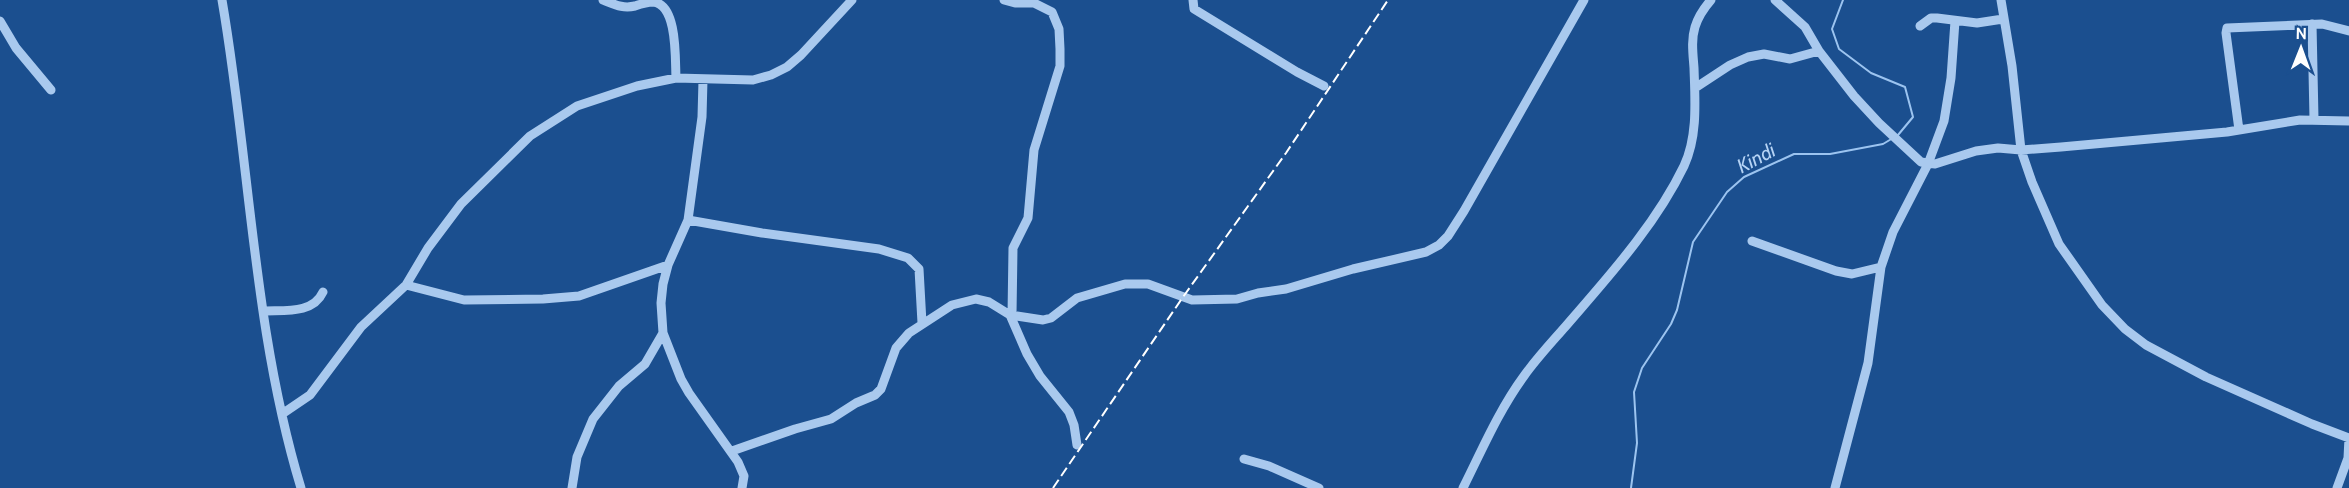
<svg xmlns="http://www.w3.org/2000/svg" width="2349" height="488" viewBox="0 0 2349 488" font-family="Cabin,sans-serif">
<rect width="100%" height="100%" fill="#1b4f8f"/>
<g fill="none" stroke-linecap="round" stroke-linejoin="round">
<!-- stream -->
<path stroke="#9cc4f0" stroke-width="2" d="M1843,0l-11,29 7,20 32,24 34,14 8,30 -15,18
M1631,488l6,-45 -3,-51 8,-24 29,-44 6,-14 16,-68 34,-50 17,-15 50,-23h36l53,-10 10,-6"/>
<!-- minor -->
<path stroke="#a9c9ee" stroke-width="9" d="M222,0c28,162 31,330 79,488
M603,0c11,4 19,9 32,6 6,-2 12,-4 18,-4 25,2 22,58 23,76
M1004,0l11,3h19l18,9 7,17 1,20v17l-26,84 -6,68 -15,30 -1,67
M1193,0l1,9 103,63 27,14
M1775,0l30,27 14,24 35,45 25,27 42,39 14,2 41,-13 22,-3 23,2 40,-3 166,-15 73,-12 49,1
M2001,0l11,66 9,84 11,32 27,62 43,61 23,24 21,16 60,32 106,47 37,14 -1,20 -11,30
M0,21l16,27 35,42
M2312,24l2,95
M1920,26l11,-8h6l40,5 26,-4
M1695,88l35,-23 18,-8 16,-3 26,5 29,-8
M2239,130l-13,-97 1,-5 95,-4 27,7
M688,220l74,13 117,16 29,9 11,11 3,54
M1752,241l84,30 16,3 29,-7
M406,285l58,15 79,-1 36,-3 89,-31
M264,311c21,-1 49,3 59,-19
M1010,315l33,5 8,-2 26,-20 48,-14h23l44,16 45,-1 21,-6 28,-4 67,-20 73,-17 13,-7 9,-9 16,-25 120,-211
M663,333l18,46 8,14 49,69 6,14 -2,12
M282,414l28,-19 51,-68 45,-42 22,-37 33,-44 69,-68 47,-30 60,-20 39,-8 77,2 18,-5 16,-8 14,-12 51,-55
M732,451l63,-22 36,-10 25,-16 19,-8 6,-6 15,-41 13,-15 43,-28 24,-6 13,3 21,13 17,39 13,22 29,36 5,13 3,20
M1244,459l25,7 50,22
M572,488l5,-31 16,-38 26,-33 26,-22 18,-31 -2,-30 2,-19 5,-19 20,-45 14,-103 1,-37
M1463,488c19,-38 36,-78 61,-112 12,-17 27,-33 41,-49 43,-50 90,-101 119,-161 14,-30 11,-66 10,-98 -1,-14 -3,-28 1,-41 3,-10 9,-19 16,-27
M1835,488l33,-125 13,-96 12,-35 35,-68 16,-43 7,-43 4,-57"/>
<!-- rail -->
<path stroke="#fff" stroke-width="2" stroke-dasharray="10 4.5" stroke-linecap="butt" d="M1053,488l130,-191 103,-144 102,-153"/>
</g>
<g text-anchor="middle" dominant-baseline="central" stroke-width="5" stroke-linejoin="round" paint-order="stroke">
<!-- water labels -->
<g font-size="20" font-style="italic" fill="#b5d3f5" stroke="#1b4f8f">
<text transform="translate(1756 158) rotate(-28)">Kindi</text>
</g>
</g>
<!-- north arrow -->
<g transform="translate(2301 48) rotate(1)" stroke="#1b4f8f" stroke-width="4.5" paint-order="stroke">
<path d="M0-4.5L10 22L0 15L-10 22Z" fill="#ffffff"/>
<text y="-9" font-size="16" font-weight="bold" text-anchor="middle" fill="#ffffff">N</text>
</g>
</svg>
